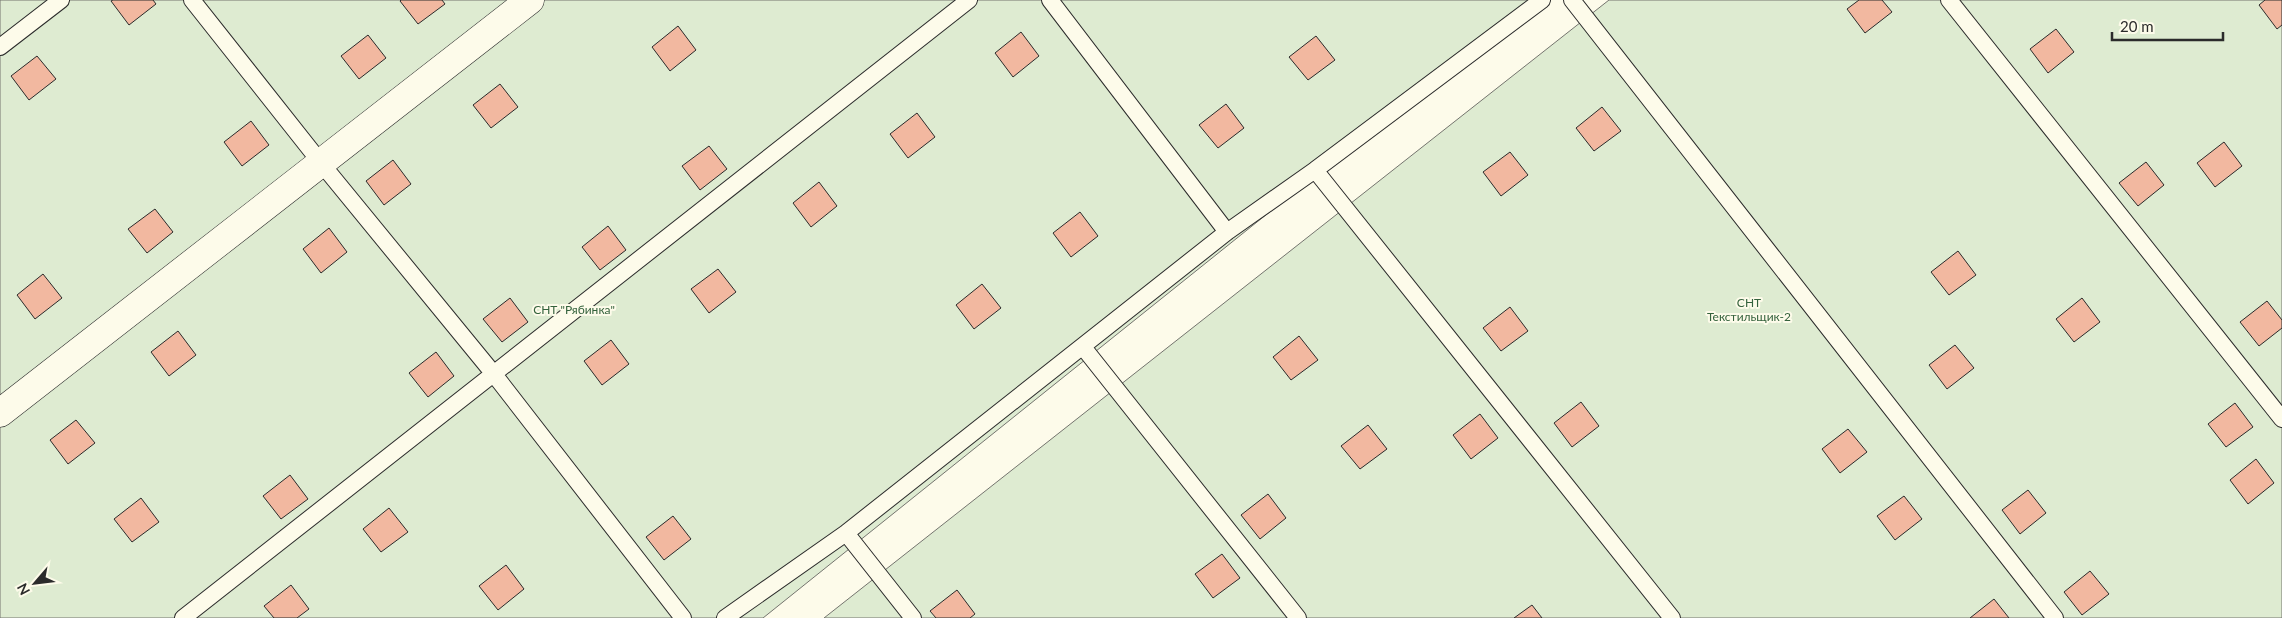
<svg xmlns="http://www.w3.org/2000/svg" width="2282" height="618" viewBox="0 0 2282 618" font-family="Lato,sans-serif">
<rect width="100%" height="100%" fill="#fdfbea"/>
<!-- green -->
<path fill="#deebd1" stroke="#74746e" d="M0,0h1534l-771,618h-763z
M1609,0h673v618h-1458z"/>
<!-- building -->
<path fill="#f2b8a0" stroke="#2b2b2b" d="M113,0h40l3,4 -27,21 -18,-24z
M401,0h41l3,4 -27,20 -18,-23z
M1859,0h23l10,12 -27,21 -18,-24z
M2265,0h17v25l-5,4 -18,-24z
M678,26l18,24 -26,21 -18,-24z
M2056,29l18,23 -26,21 -18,-24z
M1021,32l18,24 -26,21 -18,-24z
M368,35l18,23 -27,21 -18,-23z
M1316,36l19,24 -27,20 -19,-23z
M37,56l19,23 -27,21 -18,-24z
M500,84l18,23 -27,21 -18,-23z
M1226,104l18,24 -26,20 -19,-23z
M1602,107l19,24 -27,20 -18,-23z
M917,113l18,24 -27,21 -18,-24z
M251,121l18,24 -27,21 -18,-24z
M2224,142l18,24 -27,21 -18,-24z
M709,146l18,23 -27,21 -18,-24z
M1510,152l18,23 -27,21 -18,-24z
M393,160l18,24 -27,21 -18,-24z
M2146,162l18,23 -26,21 -19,-23z
M819,182l18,24 -26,21 -18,-24z
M155,209l18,23 -26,21 -19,-24z
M1080,212l18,24 -27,21 -18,-24z
M608,226l18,24 -26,20 -18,-23z
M329,228l18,24 -26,21 -18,-24z
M1958,251l18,24 -27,20 -18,-23z
M718,269l18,23 -27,21 -18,-24z
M43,274l19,24 -27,21 -18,-24z
M982,284l19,24 -27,21 -18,-24z
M510,298l18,24 -26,20 -19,-23z
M2082,298l18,24 -26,20 -18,-23z
M2267,301l15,19v8l-23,18 -19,-24z
M1510,307l18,24 -27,20 -18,-23z
M178,331l18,24 -27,21 -18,-24z
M1299,336l19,24 -27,20 -18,-23z
M611,340l18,24 -27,21 -18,-24z
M1955,345l19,23 -27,21 -18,-24z
M436,352l18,24 -26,21 -19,-24z
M1581,402l18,24 -27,21 -18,-24z
M2235,403l18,24 -27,20 -18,-23z
M1480,414l18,24 -27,21 -18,-24z
M76,420l19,23 -27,21 -18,-24z
M1368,425l19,24 -27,20 -19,-23z
M1848,429l19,23 -27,21 -18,-24z
M2256,459l18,24 -26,21 -18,-24z
M290,475l18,24 -27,20 -18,-23z
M2028,490l18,23 -26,21 -18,-24z
M1268,494l18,24 -26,21 -19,-24z
M1904,496l18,23 -27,21 -18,-24z
M141,498l18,24 -27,20 -18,-23z
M389,508l19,24 -27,20 -18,-23z
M673,516l18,23 -27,21 -18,-23z
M1222,554l18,24 -27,20 -18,-24z
M506,565l18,24 -26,21 -19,-24z
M2090,571l19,23 -27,21 -18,-23z
M291,585l18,24 -12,9h-23l-10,-12z
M957,590l18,24 -5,4h-34l-6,-7z
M1994,599l15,19h-39z
M1532,605l10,13h-28z"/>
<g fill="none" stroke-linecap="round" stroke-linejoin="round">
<!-- lane casing -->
<g stroke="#2b2b2b" stroke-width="18">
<path id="lane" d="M192,0l129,163 172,210 190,245
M1050,0l177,232
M1572,0l483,618
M1949,0l333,419
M0,47l61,-47
M1315,170l357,448
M1083,347l215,271
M846,533l67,85
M183,618l786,-618
M725,618l121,-85 381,-301 88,-62 227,-170"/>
</g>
<!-- street casing -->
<g stroke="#2b2b2b" stroke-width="29">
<path id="street" d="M0,413l530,-413"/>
</g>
<!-- lane -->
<use href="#lane" stroke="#fdfbea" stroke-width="16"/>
<!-- street -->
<use href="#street" stroke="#fdfbea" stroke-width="28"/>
</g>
<g text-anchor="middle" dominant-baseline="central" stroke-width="4" stroke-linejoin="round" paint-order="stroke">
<!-- park labels -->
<g font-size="12" fill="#34623c" stroke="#fdfbea">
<text x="1749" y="302">СНТ<tspan x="1749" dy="14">Текстильщик-2</tspan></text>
<text x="574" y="309">СНТ "Рябинка"</text>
</g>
</g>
<!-- north arrow -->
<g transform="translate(35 583) rotate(242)" stroke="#fdfbea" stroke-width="4" paint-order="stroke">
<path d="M0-4L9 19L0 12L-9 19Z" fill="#2b2b2b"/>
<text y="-8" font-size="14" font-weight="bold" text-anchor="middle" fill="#2b2b2b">N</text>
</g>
<!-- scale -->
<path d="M2112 32v8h111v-8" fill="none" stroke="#2b2b2b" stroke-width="2.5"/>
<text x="2120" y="32" font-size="15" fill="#2b2b2b" stroke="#fdfbea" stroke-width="4" paint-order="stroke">20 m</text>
</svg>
